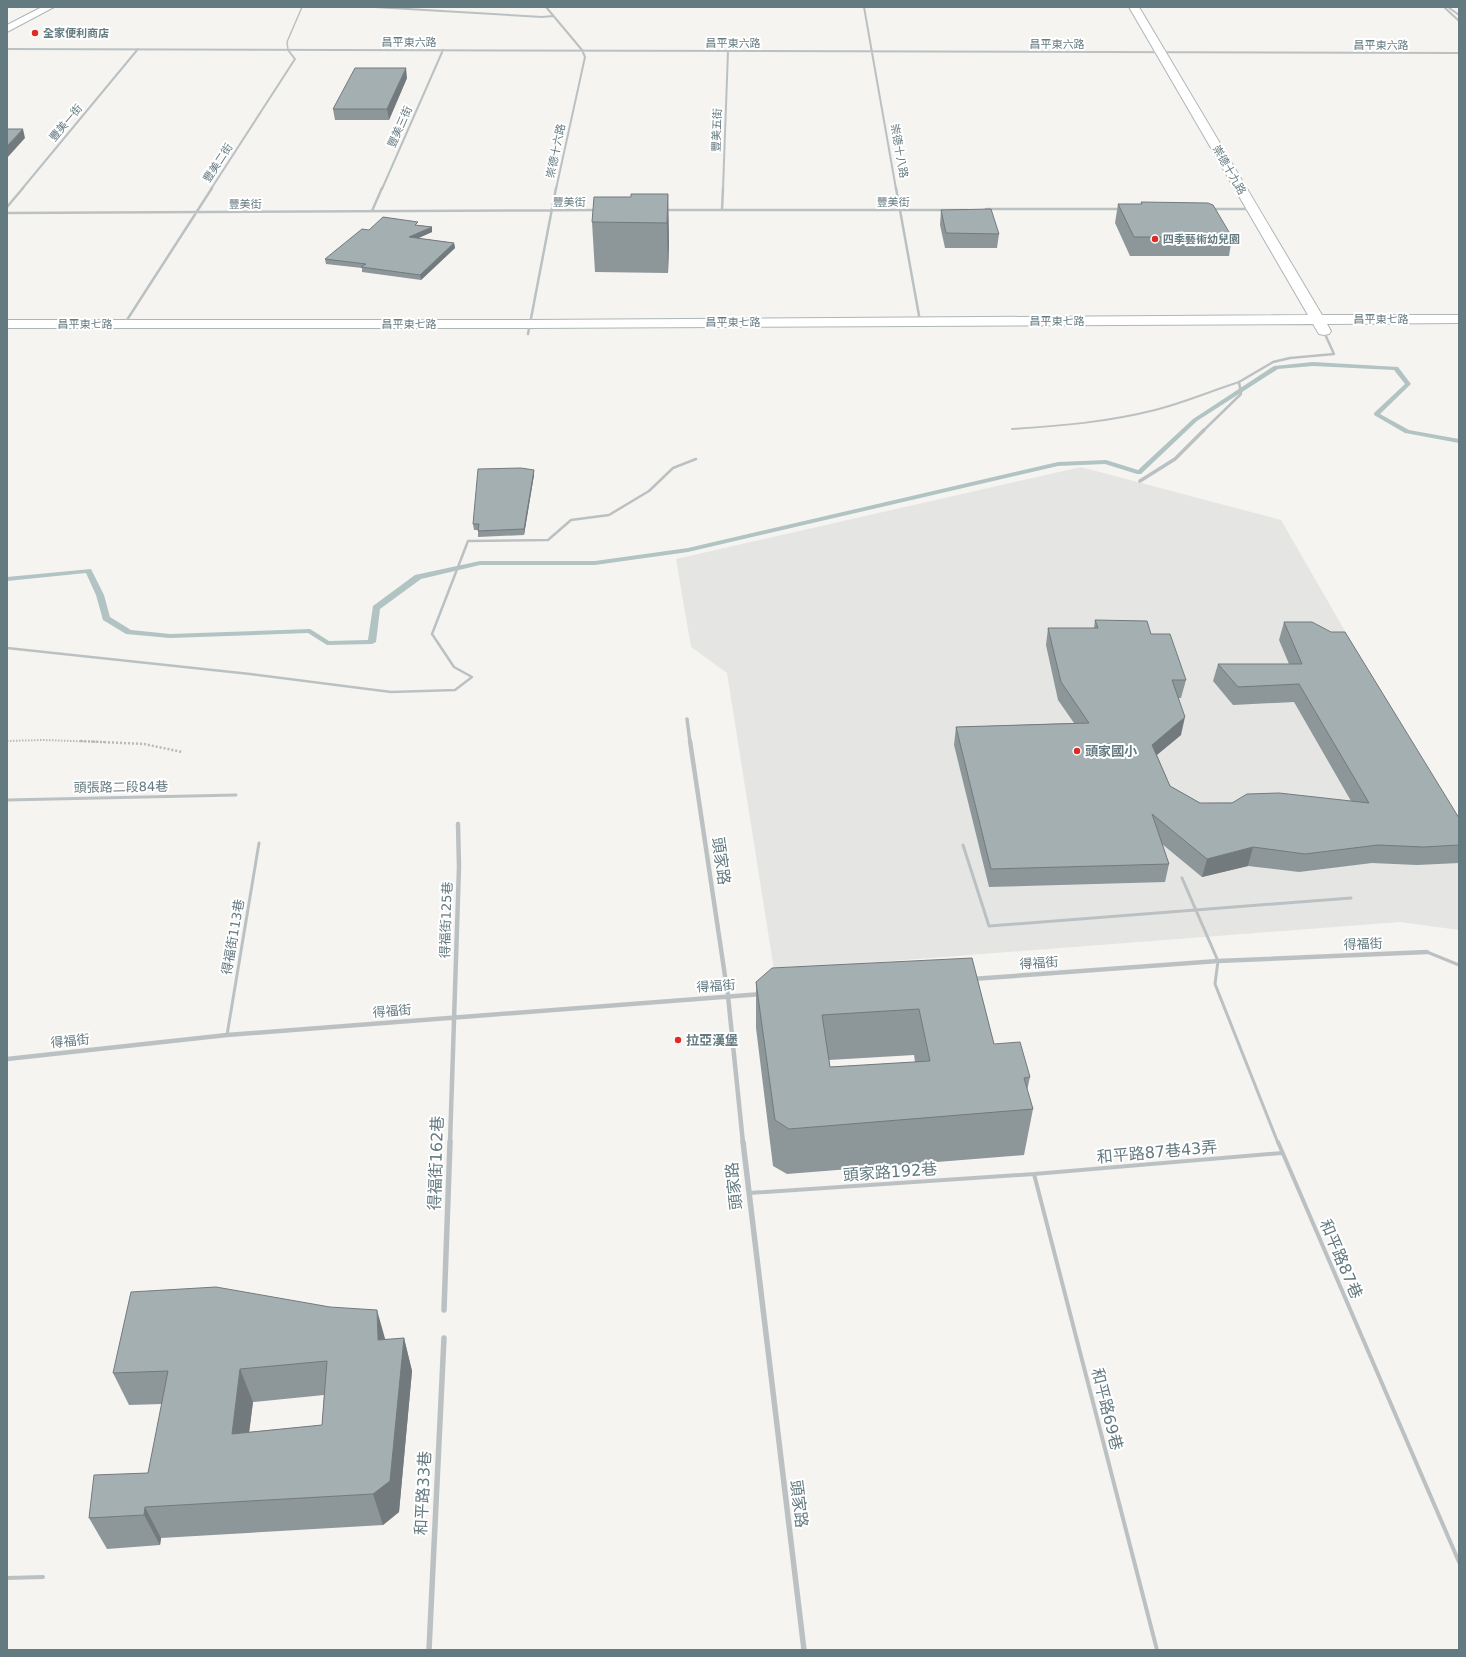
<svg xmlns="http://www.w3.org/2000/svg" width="1466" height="1657" viewBox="0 0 1466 1657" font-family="'DejaVu Sans','Noto Sans TC',sans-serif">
<rect width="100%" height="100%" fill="#f5f4f1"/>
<!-- built -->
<path fill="#e5e5e4" d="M1081,467l200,53 178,309v101l-59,-8 -626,48 -47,-297 -36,-26 -15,-88z"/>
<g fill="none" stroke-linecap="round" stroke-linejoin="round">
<!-- stream -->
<path fill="#b1c3c3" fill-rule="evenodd" d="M1313,362l85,5 13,17 -31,30 29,16 50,9v4l-54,-10 -31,-18v-2l31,-29 -11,-14 -81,-4 -35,3 -81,52 -56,53h-4l-32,-10 -47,2 -370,86 -93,13h-115l-59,14 -41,30 -4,33 -4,2 -45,1 -19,-12 -138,5 -44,-4 -23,-14 -7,-25 -10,-22 -79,8v-4l84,-8 13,26 6,22 21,13 39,4 140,-5 19,12 39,-1 5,-34 42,-31 65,-14h115l93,-13 370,-86 48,-2 32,10 55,-51 81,-53z"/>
<!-- secondary casing -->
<g stroke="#aeb6b8" stroke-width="2">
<path id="secondary" d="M42,7h12l-47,25v-7z
M1129,7h10l183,308h137v8l-132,1 4,7 -2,3 -5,1 -5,-1 -6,-10 -782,4h-524v-8h524l777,-5z"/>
</g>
<!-- path-far1 -->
<path stroke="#b6babb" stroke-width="2" stroke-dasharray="1.5 1.5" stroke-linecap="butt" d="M7,741l35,-1 63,2"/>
<!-- path -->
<path stroke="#b6babb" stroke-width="2.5" stroke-dasharray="2 2" stroke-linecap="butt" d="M80,741l64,3 38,8"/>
<!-- lane-far4 -->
<path stroke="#bbc1c3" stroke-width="1.5" d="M288,50l-1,-8 15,-35"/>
<!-- lane-far3 -->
<path stroke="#bbc1c3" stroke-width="2" d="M1012,429c48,-3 96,-7 143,-19 28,-7 56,-19 84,-28"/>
<!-- lane-far2 -->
<path stroke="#bbc1c3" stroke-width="2.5" d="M7,648l243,26 141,18 64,-2 17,-13 -18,-10 -22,-33 36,-93 80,-1 23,-20 38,-5 40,-24 24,-23 23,-9"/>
<!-- lane-far1 -->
<path stroke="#bbc1c3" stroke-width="3" d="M7,800l229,-5
M963,845l26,81 362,-28
M1182,878l36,83 -3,23 63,159
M1427,952l32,13
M227,1035l32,-192"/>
<!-- lane -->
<path stroke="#bbc1c3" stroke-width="4" d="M1278,1142l181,420
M1034,1174l123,476
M749,1193l285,-19 248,-21
M7,1578l36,-1"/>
<!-- street-far4 -->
<path stroke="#bbc1c3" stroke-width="2" d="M374,7l168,10 11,-1
M546,7l36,43 3,7 -29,132
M864,7l32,182
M1444,7l15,14
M1448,7l11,8
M7,49l1452,4
M22,189l116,-140
M211,189l84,-130 -7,-9
M382,189l61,-139
M723,189l5,-138"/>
<!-- street-far3 -->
<path stroke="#bbc1c3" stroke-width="2.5" d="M896,188l24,133
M7,207l16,-19
M986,209h135
M1212,209h39
M664,210h303
M722,210l1,-22
M372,211l10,-23
M7,213l590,-3
M125,323l87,-135
M528,334l28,-146
M1203,431l38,-37 -2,-12 34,-20 17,-4 44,-4 -10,-22"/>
<!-- street-far2 -->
<path stroke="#bbc1c3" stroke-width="3.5" d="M1140,481l35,-22 29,-29
M687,719l3,23"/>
<!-- street-far1 -->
<path stroke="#bbc1c3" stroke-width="4.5" d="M690,741l38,255 15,147
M972,979l246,-18 209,-9
M7,1059l220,-24 535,-41
M450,1143l9,-276 -1,-43"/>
<!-- street -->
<path stroke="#bbc1c3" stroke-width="5.5" d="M743,1142l61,508
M444,1310l6,-168
M429,1650l15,-312"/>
<!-- secondary -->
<use href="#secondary" fill="#fff" fill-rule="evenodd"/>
</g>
<!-- wall -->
<path fill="#8d9699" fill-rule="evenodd" d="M407,78l-18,42h-54l-2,-11z
M668,194l1,50 -1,29 -73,-1 -3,-50 39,-25z
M1141,202l91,35 -3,19h-99l-15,-33 3,-19h23z
M941,210l58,24 -2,14h-52l-5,-23z
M418,225l14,2v5l-14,6 36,5 1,5 -34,32 -59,-8v-4l-36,-4 -1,-5 44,-29z
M534,470v5l-10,60 -46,2v-7h-4l-1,-6z
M1095,620l56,14 35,46 -5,18h-3l3,37 -24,20 13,31 30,17 151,-2 -57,-99 -61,3 -20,-24 5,-17h71l-10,-24 5,-18 175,196v45l-42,2 -45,-2 -73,9 -51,-6 -46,11 -40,-33 7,20 -4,18 -176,5 -35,-142 2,-18 118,-4 -16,-23 -12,-55 2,-17h46z
M972,958l22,86 36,33 -3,14 6,18 -9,46 -237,19 -14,-8 -17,-138v-46zM914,1055l1,7 -85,5 -1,-7z
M404,1338l8,33 -13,141 -16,13 -222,13 -1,7 -53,4 -18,-31 59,-45 14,-69 -33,1 -16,-32 272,-33zM324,1395l-2,30 -73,7 4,-30z"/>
<!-- shaded-wall -->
<path fill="#737a7d" d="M406,68l1,10 -18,42 -2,-11z
M23,129l2,9 -18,20v-12z
M668,194l1,50 -1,29 -1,-50z
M432,227v5l-22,10 -1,-5z
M454,243l1,5 -34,32 -1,-5z
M534,470v5l-10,60v-6z
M1185,717l-4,18 -33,27 4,-17z
M1253,847l-5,19 -46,11 5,-18z
M377,1310l9,32 -8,-2z
M404,1338l8,33 -13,141 -16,13 -10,-31z
M240,1369l13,33 -8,63 -13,-31z
M145,1507l16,31 -1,7 -16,-30z"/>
<!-- building -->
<path fill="#a4afb2" stroke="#737a7d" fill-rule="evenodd" d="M355,68h51l-19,41h-54z
M7,129h16l-16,17z
M631,194h37l-1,29 -75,-1 2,-25h37z
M1141,202l67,1 5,2 19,32h-98l-16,-33h24z
M991,209l8,25 -53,-1 -5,-23z
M383,217l35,5 -3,3 17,2 -23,10 45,6 -34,32 -59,-8 5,-3 -41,-5 37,-30 7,1z
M521,468l13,2 -10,59 -46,2 1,-7h-6l5,-55z
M1095,620l52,1 4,13h19l16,46h-14l13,37 -33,28 18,41 30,17h32l15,-9 32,-1 90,10 -70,-119 -61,3 -20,-23h84l-18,-42h28l19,10h14l114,186v27l-35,2 -46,-2 -73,9 -52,-7 -46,12 -55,-45 17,50 -178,5 -35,-142 133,-4 -28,-41 -13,-54h50z
M972,958l22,86 26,-2 10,35 -6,1 9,31 -244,20 -14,-9 -19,-138 16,-14zM919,1009l11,52 -100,6 -8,-52z
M216,1287l114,20 47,3 1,30 26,-2 -14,143 -17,13 -228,13 -1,8 -55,3 5,-43 54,-2 20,-102 -55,2 18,-81zM327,1361l-5,64 -90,9 8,-65z"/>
<!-- markers -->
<g fill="#df2a27" stroke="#fff" stroke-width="1.5">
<circle cx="35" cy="33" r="4"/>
<circle cx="1155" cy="239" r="4"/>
<circle cx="1077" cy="751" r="4"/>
<circle cx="678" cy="1040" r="4"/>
</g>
<g text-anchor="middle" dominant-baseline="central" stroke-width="4" stroke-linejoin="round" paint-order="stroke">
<!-- far-poi labels -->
<g font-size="11" font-weight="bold" fill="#647a81" stroke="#fff" text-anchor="start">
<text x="43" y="33">全家便利商店</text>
<text x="1163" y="239">四季藝術幼兒園</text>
</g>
<!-- far-street labels -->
<g font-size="11" fill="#647a81" stroke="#fff">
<text x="409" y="42">昌平東六路</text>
<text x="733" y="43">昌平東六路</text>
<text x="1057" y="44">昌平東六路</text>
<text x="1381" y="45">昌平東六路</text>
<text transform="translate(66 123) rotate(-50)">豐美一街</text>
<text transform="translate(400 127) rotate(-66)">豐美三街</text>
<text transform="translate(717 130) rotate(-88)">豐美五街</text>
<text transform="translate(556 151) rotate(-78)">崇德十六路</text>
<text transform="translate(899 151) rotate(80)">崇德十八路</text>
<text transform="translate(218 163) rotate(-57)">豐美二街</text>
<text transform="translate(1229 170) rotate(60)">崇德十九路</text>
<text x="569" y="202">豐美街</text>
<text x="893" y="202">豐美街</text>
<text x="245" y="204">豐美街</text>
<text x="1381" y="319">昌平東七路</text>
<text x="1057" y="321">昌平東七路</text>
<text x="733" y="322">昌平東七路</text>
<text x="85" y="324">昌平東七路</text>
<text x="409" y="324">昌平東七路</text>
</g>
<!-- poi labels -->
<g font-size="13" font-weight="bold" fill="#647a81" stroke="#fff" text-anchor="start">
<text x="1085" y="751">頭家國小</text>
<text x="686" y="1040">拉亞漢堡</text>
</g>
<!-- street labels -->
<g font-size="13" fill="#647a81" stroke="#fff">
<text transform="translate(121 787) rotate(-1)">頭張路二段84巷</text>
<text transform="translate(446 920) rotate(-88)">得福街125巷</text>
<text transform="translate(233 937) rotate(-80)">得福街113巷</text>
<text transform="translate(1363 944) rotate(-2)">得福街</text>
<text transform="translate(1039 963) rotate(-4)">得福街</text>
<text transform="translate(716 986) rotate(-4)">得福街</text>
<text transform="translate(392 1011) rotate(-5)">得福街</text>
<text transform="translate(70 1041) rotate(-6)">得福街</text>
</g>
<!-- near-street labels -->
<g font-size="16" fill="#647a81" stroke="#fff">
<text transform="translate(721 861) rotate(82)">頭家路</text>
<text transform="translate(1157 1152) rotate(-5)">和平路87巷43弄</text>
<text transform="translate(436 1163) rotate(-88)">得福街162巷</text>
<text transform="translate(890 1172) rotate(-4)">頭家路192巷</text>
<text transform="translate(734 1186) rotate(-96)">頭家路</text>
<text transform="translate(1341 1259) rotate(67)">和平路87巷</text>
<text transform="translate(1107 1409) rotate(76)">和平路69巷</text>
<text transform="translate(423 1493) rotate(-87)">和平路33巷</text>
<text transform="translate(799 1504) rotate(83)">頭家路</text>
</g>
</g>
<!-- border -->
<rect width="1466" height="1657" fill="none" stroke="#647a81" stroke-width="16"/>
</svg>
